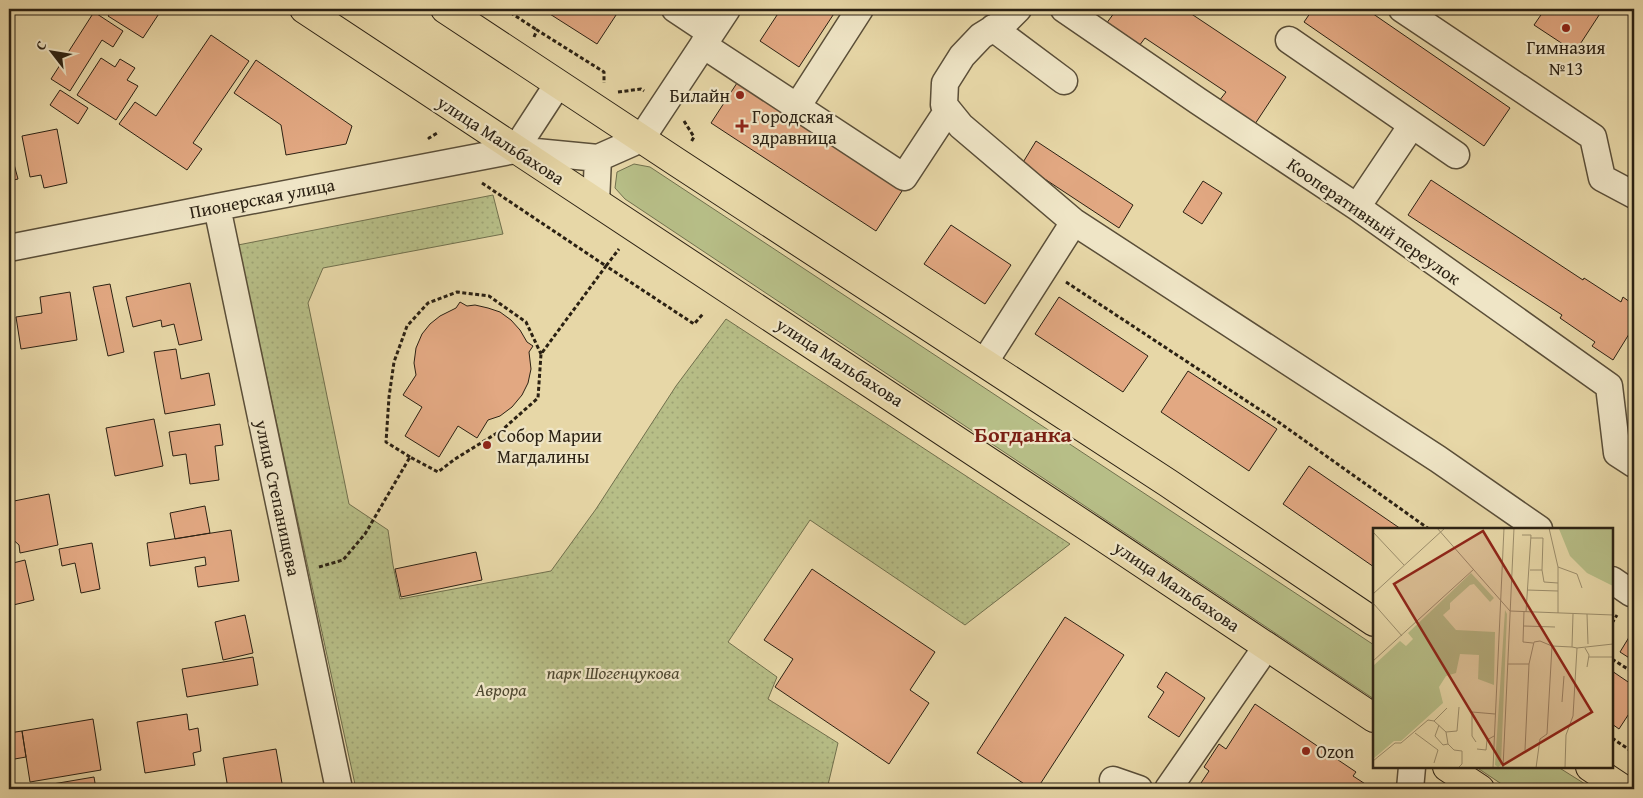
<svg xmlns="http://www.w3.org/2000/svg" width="1643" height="798" viewBox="0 0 1643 798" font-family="'Gentium Book Plus',serif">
<defs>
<pattern id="park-dots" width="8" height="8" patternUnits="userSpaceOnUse" patternTransform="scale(1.25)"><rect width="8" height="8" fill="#b7be87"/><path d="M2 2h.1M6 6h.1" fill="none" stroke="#9ea374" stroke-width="1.8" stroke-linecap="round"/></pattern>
</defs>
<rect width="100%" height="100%" fill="#e7d7a7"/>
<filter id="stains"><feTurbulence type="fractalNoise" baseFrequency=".004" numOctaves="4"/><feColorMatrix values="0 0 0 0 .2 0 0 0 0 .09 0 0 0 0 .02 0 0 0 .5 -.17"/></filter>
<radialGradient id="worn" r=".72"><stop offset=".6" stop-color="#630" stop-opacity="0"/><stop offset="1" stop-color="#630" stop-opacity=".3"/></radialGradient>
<!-- grass -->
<path fill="#b7be87" stroke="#71704d" d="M634,164l16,3 724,478v54l-749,-500 -10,-11 2,-16z
M1476,767h82l35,22h-84z"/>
<!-- park -->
<path fill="url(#park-dots)" stroke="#71704d" d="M493,195l10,39 -180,34 -15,35 41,201 39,26 5,35 7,34 151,-28 45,-62 80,-123 50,-67 344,225 -105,81 -155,-105 -82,122 49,35 -9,22 70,44 -11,46h-471l-118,-544z"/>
<!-- building -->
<path fill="#e2a882" stroke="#2b2113" d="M113,9h49l-19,29 -35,-22z
M542,9h78l-23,35z
M781,9h56l-38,58 -39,-26z
M1117,9h67l102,68 -31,47 -36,-23 7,-9 -81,-54 -6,8 -33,-22z
M1313,9h53l144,99 -26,38 -180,-124z
M1545,9h58l-28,43 -41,-27z
M94,12l29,19 -10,16 -11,-7 -32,51 -19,-12z
M211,35l38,26 -56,82 9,6 -15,21 -68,-46 16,-22 21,14z
M101,58l14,9 5,-8 15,9 -8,12 11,6 -22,34 -39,-25z
M256,60l96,66 -6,18 -60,11 -5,-30 -47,-32z
M737,83l165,108 -26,40 -165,-108z
M60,90l28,18 -10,16 -28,-19z
M57,129l10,54 -23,5 -3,-13 -11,2 -8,-41z
M1036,141l97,64 -14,23 -97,-64z
M11,153l7,26 -9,2v-27z
M1431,180l152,100 1,-2 37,24 2,-5 11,8v21l-21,34 -21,-14 3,-4 -35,-24 2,-3 -154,-100z
M1203,181l19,12 -20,31 -19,-12z
M951,225l60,40 -26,39 -61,-40z
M190,283l12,57 -23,5 -5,-21 -12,3 -1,-7 -28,7 -7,-30z
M110,284l14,68 -16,4 -15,-69z
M70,292l7,48 -56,9 -5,-32 26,-4 -2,-16z
M1059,297l89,59 -25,36 -88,-58z
M460,302l7,4 8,-1 13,3 12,4 11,8 9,10 7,12 6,4 -4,6 2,17 -3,14 -6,12 -10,12 -12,9 -12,4 -11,18 -19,-12 -19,31 -34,-21 17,-29 -19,-12 13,-20 -2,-12 2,-15 6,-14 8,-10 10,-8 16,-8z
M176,349l5,30 28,-6 6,32 -50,9 -11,-62z
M1188,371l89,58 -28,42 -88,-59z
M9,380l5,27 -5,1z
M154,419l9,47 -48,10 -9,-48z
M220,424l3,21 -8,1 4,34 -29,4 -4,-30 -13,2 -4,-24z
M1309,466l92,63h-27v38l-91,-63z
M49,494l9,51 -38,8 -1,-8 -10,-9v-34z
M205,506l5,27 -35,6 -5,-26z
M231,530l8,51 -41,6 -3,-20 11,-2 -1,-8 -55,9 -3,-23z
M92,543l8,46 -19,4 -6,-30 -13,3 -3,-17z
M476,552l6,28 -81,17 -6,-28z
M25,560l9,40 -25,6v-42z
M812,569l123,83 -25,38 19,13 -40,61 -114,-77 18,-28 -29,-19z
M245,615l8,38 -30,7 -8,-38z
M1065,617l59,38 -87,134h-5l-55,-36z
M1634,629v32l-14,-9z
M253,657l5,28 -71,12 -5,-28z
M9,664l5,28 -5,1z
M1612,671l22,15v20l-15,23 -7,-5z
M1166,672l39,26 -26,39 -31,-20 16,-25 -7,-5z
M1255,704l101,68 -3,4 20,13h-176l12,-18 -5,-4 15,-23 7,5z
M187,714l2,16 9,-2 3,23 -8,2 2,12 -50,8 -8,-51z
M93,719l8,51 -71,12 -8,-51z
M22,731l4,26 -17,3v-27z
M276,749l7,40h-55l-5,-31z
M94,777l2,12h-67v-1z"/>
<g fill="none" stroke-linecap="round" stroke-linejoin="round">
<!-- minor casing -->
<g stroke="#5a4e38" stroke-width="29">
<path id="minor" d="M675,9l36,24
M1018,9l-11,11 -26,16 -19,20 -17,27 -1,22 17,21 113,96
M1064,9l134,92 159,106 252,179 8,67 17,11
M1402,9l191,128 9,41 32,17
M993,28l71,53
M1289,40l167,115
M703,45l201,132 44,-67
M797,107l63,-98
M515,150l43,-66
M596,202l2,-44
M217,207l122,582
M1357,207l55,-82
M9,248l208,-41 298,-57 83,8 43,-19 86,-130
M984,363l90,-141 364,237 101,70
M1612,580l19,13
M1113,780l26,9
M1168,789l99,-143
M1410,789l2,-22"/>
</g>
<!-- major casing -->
<g stroke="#2b2113" stroke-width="30">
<path id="major" d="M304,9c355,238 715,470 1070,709
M445,9l233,154 490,320 206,139
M1447,767l33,22
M1590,767l33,22"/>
</g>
<!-- path -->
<path stroke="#2b2113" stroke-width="3" stroke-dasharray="4 2.5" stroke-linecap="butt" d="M505,9l32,21
M534,37l3,-7 67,42v11
M618,92l23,-3 3,2
M684,121l10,16 -3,5
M430,139l-1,-1 10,-6
M482,183l124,83 13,-17
M1066,282l211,139 152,108
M410,457l-24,-15 3,-45 5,-35 13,-36 21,-23 29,-11 32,4 37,26 15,32
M319,567l24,-7 22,-26 45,-77 28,15 17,-13 47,-29 36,-32 3,-44 65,-88 88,58 9,-10
M1612,623l5,-8
M1612,659l22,14
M1612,738l22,15"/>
<!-- minor -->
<use href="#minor" stroke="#efe5c6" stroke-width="26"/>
<!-- major -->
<use href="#major" stroke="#e7d7a7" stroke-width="28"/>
</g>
<!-- markers -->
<g fill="#8f2418" stroke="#efe5c6" stroke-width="2">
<circle cx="1566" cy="28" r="5"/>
<circle cx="740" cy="95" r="5"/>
<path d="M739.5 118.5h5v5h5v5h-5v5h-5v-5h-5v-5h5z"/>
<circle cx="487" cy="445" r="5"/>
<circle cx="1306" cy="751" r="5"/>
</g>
<g text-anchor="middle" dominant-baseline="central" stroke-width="4.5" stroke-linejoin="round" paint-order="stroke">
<!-- poi labels -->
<g font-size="18" fill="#2b2113" stroke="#efe5c6" text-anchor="start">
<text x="1566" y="47" text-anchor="middle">Гимназия<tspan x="1566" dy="21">№13</tspan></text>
<text x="730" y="95" text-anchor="end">Билайн</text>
<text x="752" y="116">Городская<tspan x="752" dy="21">здравница</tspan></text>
<text x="497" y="435">Собор Марии<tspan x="497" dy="21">Магдалины</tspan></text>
<text x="1316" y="751">Ozon</text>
</g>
<!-- street labels -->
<g font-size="18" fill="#2b2113" stroke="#efe5c6">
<text transform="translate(501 140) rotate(33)">улица Мальбахова</text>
<text transform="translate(262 198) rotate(-11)">Пионерская улица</text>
<text transform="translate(1374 221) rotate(35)">Кооперативный переулок</text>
<text transform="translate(840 362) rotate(33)">улица Мальбахова</text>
<text transform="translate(278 498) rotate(78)">улица Степанищева</text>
<text transform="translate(1177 586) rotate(34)">улица Мальбахова</text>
</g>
<!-- park labels -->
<g font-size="18" font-style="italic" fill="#4e4830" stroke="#efe5c6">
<text x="613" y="672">парк Шогенцукова</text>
<text x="501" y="689">Аврора</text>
</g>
<!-- district labels -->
<g font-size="22" font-weight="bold" fill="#7a1f14" stroke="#efe5c6">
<text x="1023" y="434">Богданка</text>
</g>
</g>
<!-- overview -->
<g transform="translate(1373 528)">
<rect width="240" height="240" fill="#e7d7a7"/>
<path d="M240,0v58l-26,-13 -17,-17 -11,-27zM132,82l2,4 -6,151 -3,2 -3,-2z" fill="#b7be87"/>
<path d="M98,45l23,25 -4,4 -16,-18 -4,1 -20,18v6l-7,6 13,15 39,2 -1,53 -16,-6 1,-24 -19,-1 -4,19 -10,3 -7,11 4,16 -42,38h-7l-21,18v-93l27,-25 6,5 7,-7 -5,-6z" fill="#b7be87"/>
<path fill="none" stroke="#9c8e6c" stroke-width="1" d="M64,0l73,83 103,4M176,0l9,39M0,4l31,33M149,7h9l-5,77M157,42h12l1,-32h-12M169,42l2,12 14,1M154,62l31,1M0,66l72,-66M0,75l29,33M151,83l-1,31 10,1M185,85v-46l19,7 5,14M214,86l1,30M151,98l31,1M204,120l36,-4M212,120l4,7 -2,12M216,129h24M0,133l101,-92M135,136h21l-4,86M156,136l5,-22 6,-1 12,5M189,174l2,-26M61,193l12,11 2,12 6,6 8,1v13l-4,4M66,197l-4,11 8,9 5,-1M73,204l11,-1 2,-24M42,205l23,17 -4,13M103,214l-4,-6v-24l23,2M104,221l9,1 1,-10 7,-4M0,233l22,-18h6l27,-23 6,1 13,-13M120,240l11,-240M130,240l11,-240M163,240l4,-29 7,-5 5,-88 20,1 1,-33M192,240l1,-33 7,-19 4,-68 -5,-1"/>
<path fill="#8f2418" fill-opacity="0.15" stroke="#8f2418" stroke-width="2.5" d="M110,3l109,181 -89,53 -109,-181z"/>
<rect width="240" height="240" fill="none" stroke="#2b2113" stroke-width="2.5"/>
</g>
<!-- margin -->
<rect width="1643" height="798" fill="none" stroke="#e7d7a7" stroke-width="30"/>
<rect x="10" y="10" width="1623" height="778" fill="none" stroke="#2b2113" stroke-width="2.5"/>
<rect x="15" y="15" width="1613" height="768" fill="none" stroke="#2b2113"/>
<!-- north arrow -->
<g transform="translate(52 52) rotate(301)" stroke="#efe5c6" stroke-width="4" paint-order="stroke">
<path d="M0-4L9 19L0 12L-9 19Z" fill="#2b2113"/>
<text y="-8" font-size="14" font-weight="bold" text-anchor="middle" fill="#2b2113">С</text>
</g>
<rect width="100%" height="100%" filter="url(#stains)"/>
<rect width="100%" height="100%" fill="url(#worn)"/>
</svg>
